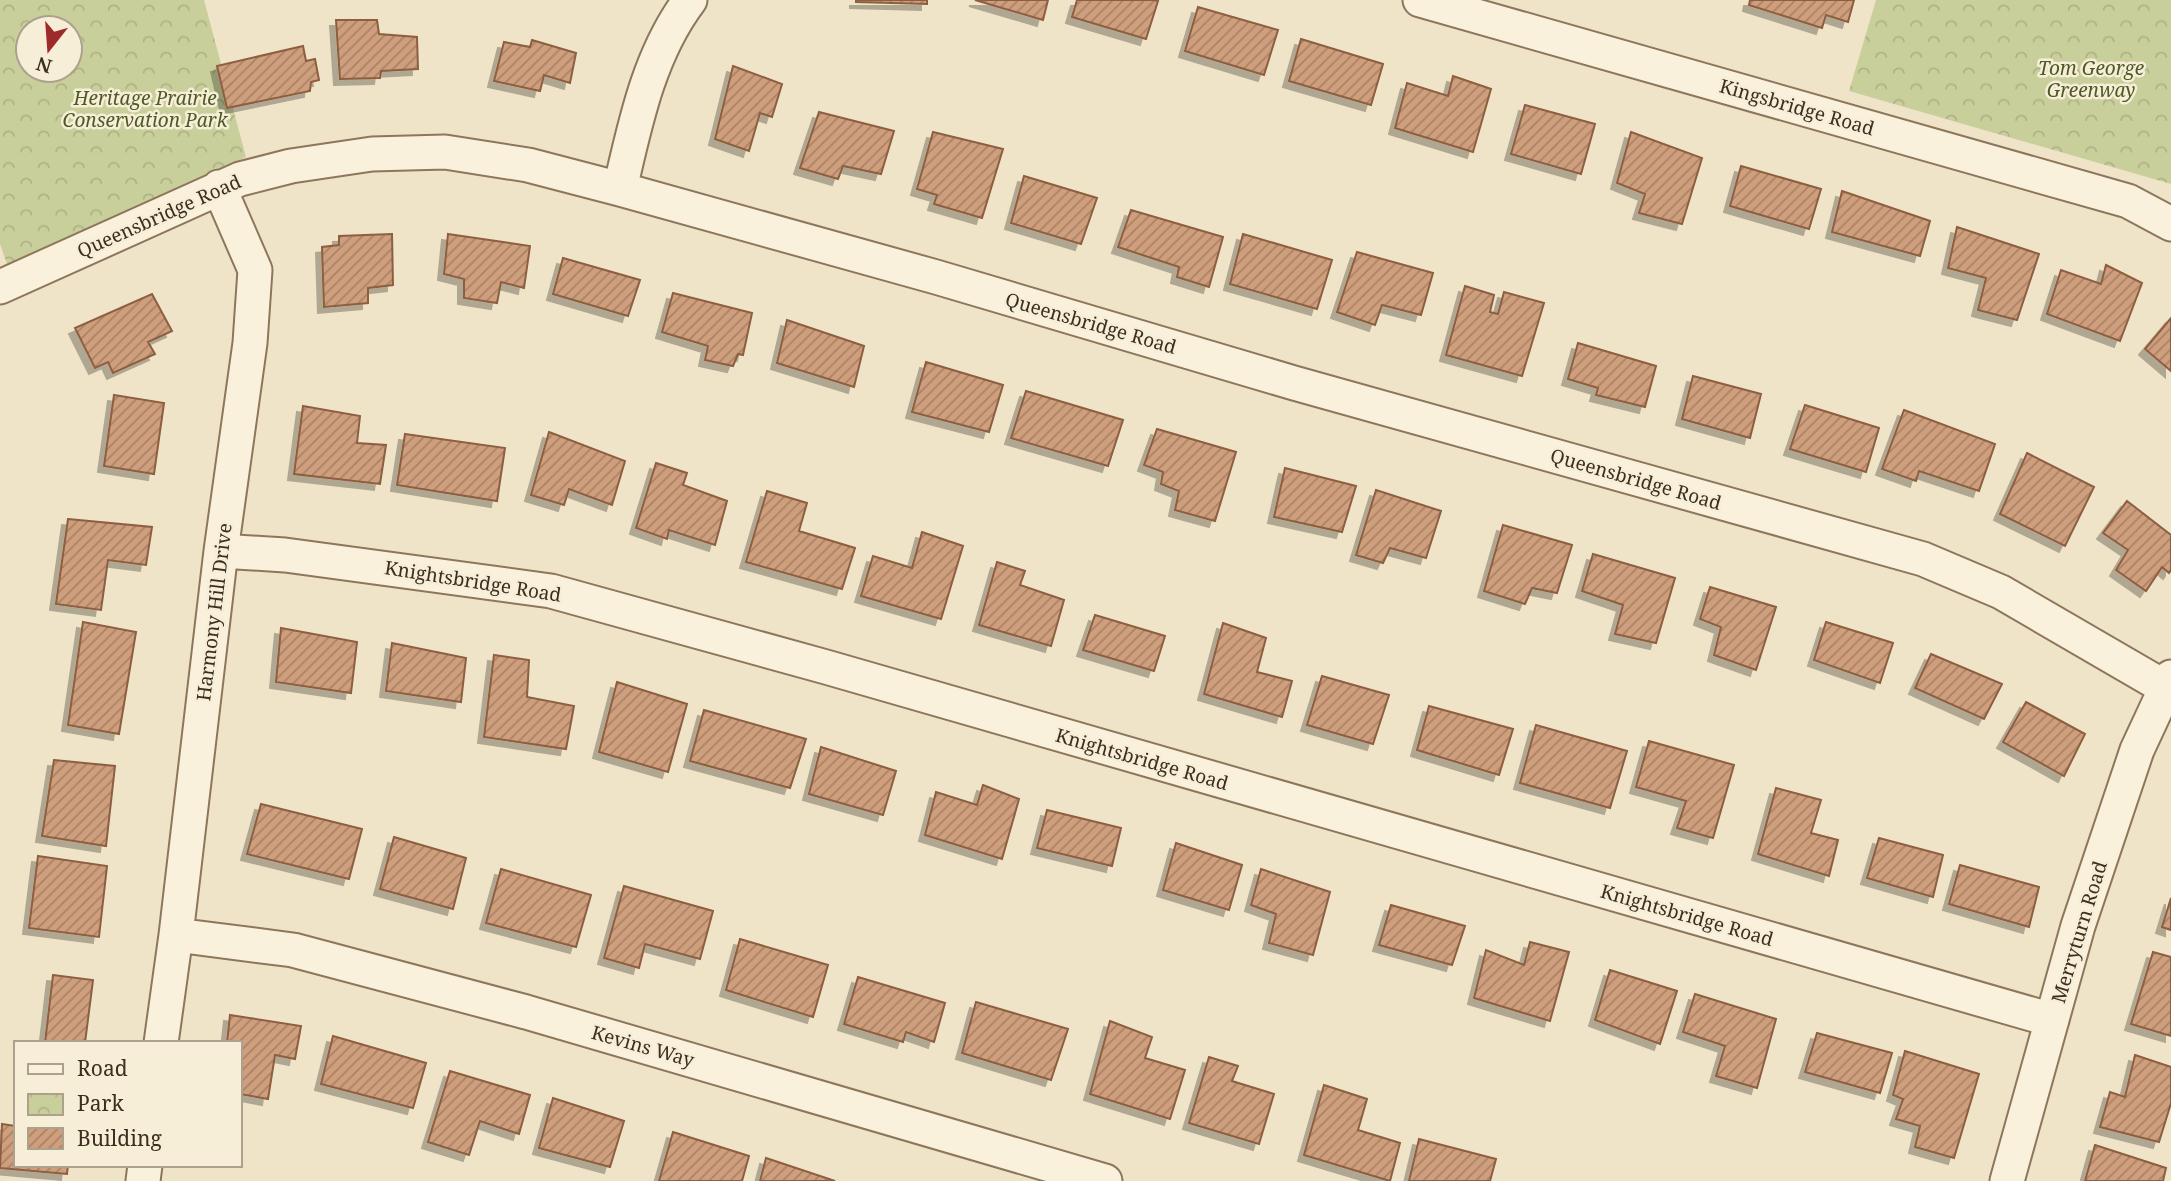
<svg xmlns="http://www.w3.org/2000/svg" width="2171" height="1181" viewBox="0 0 2171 1181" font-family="'Noto Serif',serif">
<defs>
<pattern id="park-crowns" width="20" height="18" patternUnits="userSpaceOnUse" patternTransform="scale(1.75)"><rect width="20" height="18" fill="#c9cf9b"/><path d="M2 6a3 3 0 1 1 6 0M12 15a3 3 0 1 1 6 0" fill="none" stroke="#aeb285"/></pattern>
<pattern id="building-hatch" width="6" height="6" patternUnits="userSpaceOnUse" patternTransform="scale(1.75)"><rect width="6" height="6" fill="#cf9f7d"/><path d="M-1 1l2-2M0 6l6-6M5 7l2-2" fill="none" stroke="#a98266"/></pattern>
<filter id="shadow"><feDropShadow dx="-6" dy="6" stdDeviation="0" flood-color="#0004"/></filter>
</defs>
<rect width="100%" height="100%" fill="#f0e4c8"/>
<!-- park -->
<path fill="url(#park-crowns)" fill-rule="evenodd" d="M0,0h204l42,157 -239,107 -7,-20zM28,28h42v42h-42z
M1876,0h295v184l-322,-93z"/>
<!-- building -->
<path fill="url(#building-hatch)" stroke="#8d5f41" stroke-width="2" filter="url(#shadow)" d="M856,0h71v4l-71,-2z
M975,0h73l-5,20z
M1077,0h77l4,1 -12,38 -74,-22z
M1750,0h104l-6,22 -22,-7 -4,13 -73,-23z
M1198,7l80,23 -14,45 -79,-24z
M336,20h41l2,14 38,3 1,32 -37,2 -1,7 -40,1z
M1301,39l82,25 -12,41 -82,-24z
M532,40l44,13 -6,30 -26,-8 -4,16 -46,-10 10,-39 26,5z
M303,46l3,15 9,-2 4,21 -8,2 -1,9 -83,17 -10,-42z
M733,66l49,18 -10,33 -12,-4 -11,38 -34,-12z
M1453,76l38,13 -18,63 -78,-24 12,-45 41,13z
M1525,105l70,19 -14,50 -70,-20z
M819,112l75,19 -13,43 -38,-8 -5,13 -38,-11z
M933,132l70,17 -21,69 -48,-14 3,-9 -20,-6z
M1631,132l71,26 -20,66 -43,-11 6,-19 -28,-11z
M1741,166l80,23 -12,40 -79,-23z
M1024,176l73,22 -16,46 -70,-21z
M1842,191l88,30 -10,35 -88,-24z
M1131,210l92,27 -14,50 -32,-10 2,-10 -61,-20z
M1957,227l82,27 -22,66 -39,-10 8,-32 -38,-10z
M392,234l1,51 -25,3v15l-44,4 -2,-60 17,-2v-9z
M448,234l82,12 -6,42 -23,-6 -4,21 -33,-5v-19l-20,-5z
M1243,234l89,26 -15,49 -87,-25z
M1357,252l76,21 -12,42 -39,-10 -7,20 -38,-13z
M563,258l77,22 -12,36 -75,-22z
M2106,265l36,18 -22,58 -73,-27 14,-44 40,14z
M1465,286l29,9 -4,17 8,2 6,-22 40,11 -22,73 -76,-21z
M673,293l79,20 -9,42 -5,-1 -5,12 -28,-6 3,-14 -46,-14z
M152,294l20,37 -24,11 7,12 -42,19 -5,-11 -13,6 -20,-40z
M2171,318v53l-26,-22z
M787,320l77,26 -10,41 -77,-24z
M1578,343l78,23 -11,41 -49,-12 2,-7 -30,-9z
M926,362l77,23 -14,47 -77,-20z
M1693,376l68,18 -11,44 -68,-19z
M1026,391l97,29 -15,46 -97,-28z
M114,395l50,8 -10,71 -50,-8z
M1805,405l74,23 -13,44 -76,-23z
M303,406l57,10 -3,27 29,2 -6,39 -86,-10z
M1904,410l91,34 -16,47 -60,-20 -3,10 -34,-12z
M1157,429l79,23 -21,69 -40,-11 4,-19 -18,-7 2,-12 -19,-7z
M549,432l76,29 -13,44 -43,-16 -5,16 -33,-10z
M405,434l100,14 -8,53 -100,-16z
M2027,453l67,34 -29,59 -65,-32z
M656,463l31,10 -4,12 44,16 -12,44 -46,-15 -2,9 -31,-11z
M1285,468l71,18 -14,46 -68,-15z
M1376,490l65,21 -15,47 -36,-10 -7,15 -27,-8z
M767,491l40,12 -8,28 56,17 -13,41 -96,-27z
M2127,501l44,34v35l-2,3 -7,-6 -16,24 -30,-21 12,-20 -25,-17z
M68,519l84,8 -6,38 -38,-5 -7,50 -45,-6z
M1503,525l69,20 -15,48 -25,-5 -7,16 -41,-13z
M922,532l41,14 -22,73 -80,-23 12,-40 39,12z
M1593,554l82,24 -19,65 -41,-9 8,-29 -41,-14z
M997,562l28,9 -5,14 44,15 -13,46 -72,-21z
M1710,587l66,20 -20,63 -42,-15 7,-28 -21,-8z
M1095,615l70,21 -11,35 -71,-21z
M83,622l53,10 -17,102 -51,-9z
M1826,622l67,21 -13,40 -66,-23z
M1223,623l43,15 -9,34 35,9 -10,36 -78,-23z
M281,628l76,14 -6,51 -75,-11z
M392,643l74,15 -5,44 -75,-11z
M1931,654l71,30 -18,35 -69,-31z
M494,655l35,5 -2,37 47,9 -8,43 -82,-12z
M1322,676l67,19 -16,49 -66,-19z
M617,682l70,22 -19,68 -69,-20z
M2026,702l59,32 -21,42 -61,-34z
M1429,706l84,23 -14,46 -82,-25z
M704,710l102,29 -16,49 -100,-27z
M1536,725l91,26 -17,57 -90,-25z
M1649,741l85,24 -21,73 -36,-10 9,-27 -50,-14z
M821,747l75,24 -13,44 -74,-21z
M54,760l61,6 -9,80 -64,-10z
M983,785l36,14 -17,60 -77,-24 11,-43 41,13z
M1776,788l45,12 -10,33 27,7 -9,36 -71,-22z
M261,804l101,25 -13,50 -102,-25z
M1047,810l74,18 -9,38 -75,-18z
M394,837l72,21 -13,51 -73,-20z
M1879,838l64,17 -10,42 -66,-19z
M1176,843l66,22 -13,45 -66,-20z
M38,856l69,10 -8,71 -70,-9z
M1960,865l79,22 -10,40 -80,-23z
M501,869l90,26 -15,52 -90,-24z
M1261,869l69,23 -17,63 -44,-12 7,-29 -25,-9z
M624,886l89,25 -13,48 -55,-15 -6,24 -35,-10z
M2171,898v32l-9,-3z
M1391,905l74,21 -13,39 -73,-20z
M740,939l88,26 -15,52 -87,-27z
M1530,942l39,10 -19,69 -76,-23 12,-48 38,15z
M2153,952l18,5v79l-40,-12z
M1610,970l67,21 -17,53 -65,-24z
M53,975l40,5 -8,63h-40z
M858,977l87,26 -11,39 -28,-10 -3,10 -59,-18z
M1695,994l81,25 -19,69 -41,-12 9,-30 -42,-14z
M976,1002l92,27 -17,51 -89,-27z
M230,1015l71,11 -6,33 -20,-4 -7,44 -28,-5v-51h-13z
M1110,1021l42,16 -7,21 40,12 -15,49 -80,-25z
M1817,1033l75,20 -12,40 -75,-21z
M333,1036l93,27 -13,45 -92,-24z
M1905,1051l74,23 -25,84 -39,-11 5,-21 -24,-7 7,-20 -10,-4z
M2135,1055l36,12v36l-12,39 -59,-15 10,-35 15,5z
M1209,1057l29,9 -6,15 42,13 -15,50 -70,-21z
M450,1071l80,24 -11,39 -39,-13 -11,34 -41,-13z
M1324,1085l43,14 -9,31 42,13 -10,38 -86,-26z
M553,1098l71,23 -14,46 -71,-19z
M2,1124l14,2v39h52l-1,9 -67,-6z
M673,1132l76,24 -7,25h-83z
M1419,1139l77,20 -6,22h-81z
M2095,1145l71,23 -3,13h-78z
M766,1158l69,23h-75z"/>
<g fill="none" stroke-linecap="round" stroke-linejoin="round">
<!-- street casing -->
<g stroke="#8d765c" stroke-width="37">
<path id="street" d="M1420,0l708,201 43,23
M620,189c15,-65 29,-135 70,-189
M0,287l240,-108 51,-13 81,-12 73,-2 83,13 92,24 316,88 358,106 629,176 78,33 165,96
M221,551l64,4 266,36 275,76 1226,353
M176,935l117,15 233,62 579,169
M161,1043l15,-108 45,-384 29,-208 5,-73 -36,-83
M143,1181l2,-16
M2007,1181l71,-255 59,-176 34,-73"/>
</g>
<!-- street -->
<use href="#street" stroke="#faf1dc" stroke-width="33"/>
</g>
<g text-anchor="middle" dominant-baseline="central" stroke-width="5" stroke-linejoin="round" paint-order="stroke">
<!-- park labels -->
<g font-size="19" font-style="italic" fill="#4d5a26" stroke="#f7eed8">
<text x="2091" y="68">Tom George<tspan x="2091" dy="22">Greenway</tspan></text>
<text x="145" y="98">Heritage Prairie<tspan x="145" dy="22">Conservation Park</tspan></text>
</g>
<!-- street labels -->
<g font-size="19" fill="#3d2e20" stroke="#f7eed8">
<text transform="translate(1797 107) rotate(16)">Kingsbridge Road</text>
<text transform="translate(159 216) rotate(-24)">Queensbridge Road</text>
<text transform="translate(1091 323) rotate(16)">Queensbridge Road</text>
<text transform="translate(1636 479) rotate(16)">Queensbridge Road</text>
<text transform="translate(473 581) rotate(9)">Knightsbridge Road</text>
<text transform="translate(214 612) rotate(-83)">Harmony Hill Drive</text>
<text transform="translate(1142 759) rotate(16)">Knightsbridge Road</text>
<text transform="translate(1687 915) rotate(16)">Knightsbridge Road</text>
<text transform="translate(2079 932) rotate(-73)">Merryturn Road</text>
<text transform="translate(643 1046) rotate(16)">Kevins Way</text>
</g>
</g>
<!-- legend -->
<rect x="14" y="1041" width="228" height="126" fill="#f7eed8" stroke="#ada18e" stroke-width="2"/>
<rect x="28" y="1064" width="35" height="10" fill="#faf1dc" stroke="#ada18e" stroke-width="2"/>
<text x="77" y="1076" font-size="21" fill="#3d2e20">Road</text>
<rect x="28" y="1094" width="35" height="21" fill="url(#park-crowns)" stroke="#ada18e" stroke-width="2"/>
<text x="77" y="1111" font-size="21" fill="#3d2e20">Park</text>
<rect x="28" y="1128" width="35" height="21" fill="url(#building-hatch)" stroke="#ada18e" stroke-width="2"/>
<text x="77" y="1146" font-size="21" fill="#3d2e20">Building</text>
<!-- north arrow -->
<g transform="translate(49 49) rotate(197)"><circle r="33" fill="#f7eed8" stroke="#ada18e" stroke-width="2"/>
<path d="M0-5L12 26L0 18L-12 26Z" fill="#9e2a2b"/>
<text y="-10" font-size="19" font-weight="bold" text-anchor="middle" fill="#3d2e20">N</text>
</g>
</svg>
